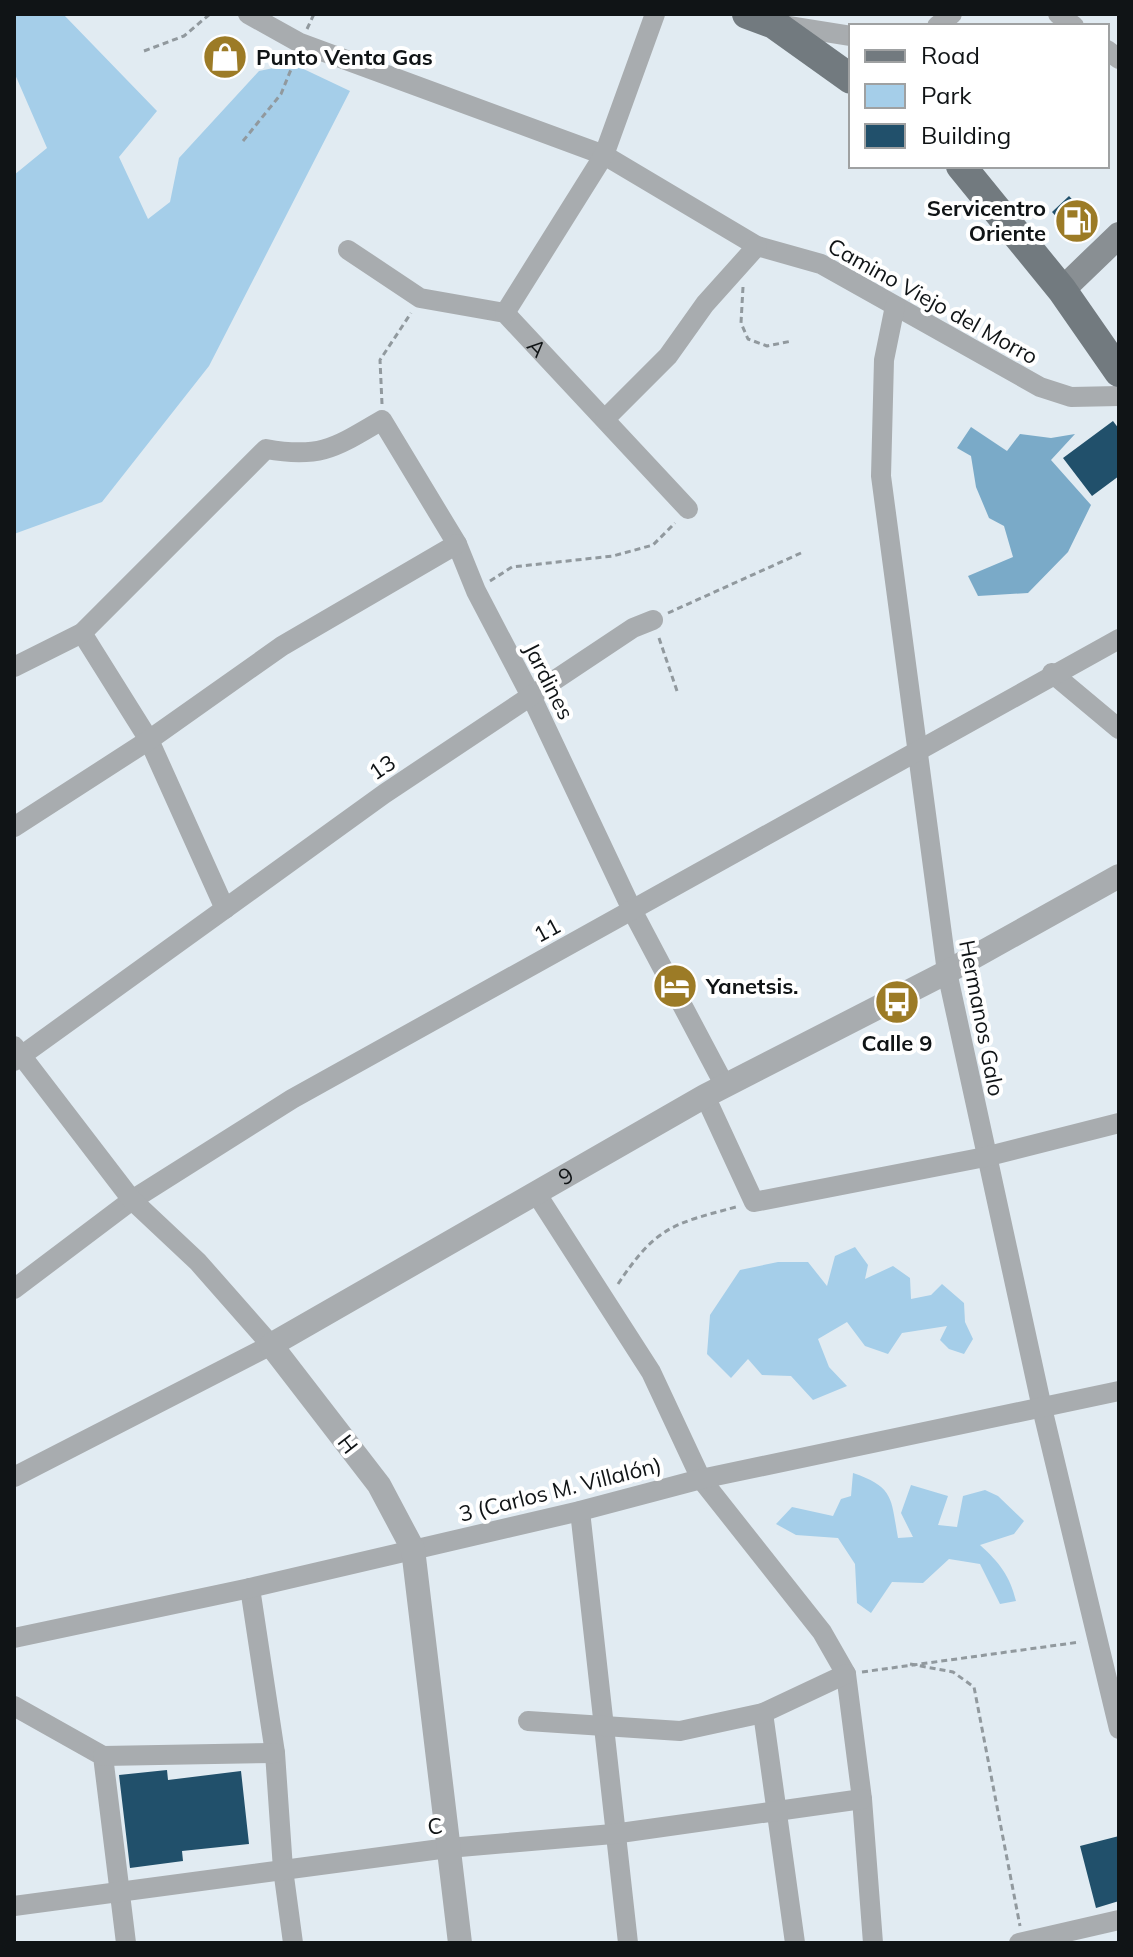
<svg xmlns="http://www.w3.org/2000/svg" width="1133" height="1957" viewBox="0 0 1133 1957" font-family="Mulish,sans-serif">
<rect width="100%" height="100%" fill="#e1ebf2"/>
<!-- green -->
<path fill="#a5cee9" d="M14,14h49l94,97 -38,46 29,62 22,-17 9,-44 80,-87 34,-7 57,27 -141,275 -107,136 -88,32v-359l33,-27 -33,-76z
M855,1247l13,18 -3,14 28,-13 17,12 1,21 20,-4 11,-11 22,19 1,19 8,17 -9,15 -15,-5 -9,-9 7,-14 -45,7 -14,21 -23,-8 -18,-24 -29,17 11,28 18,19 -34,14 -22,-24 -29,-1 -14,-16 -17,19 -24,-24 3,-39 30,-45 38,-8h30l19,24 8,-30z
M853,1473c42,14 38,27 45,65l15,-1 -12,-24 10,-28 37,11 -10,29 19,2 6,-31 22,-6 13,6 26,25 -10,13 -34,11c19,17 30,31 36,56l-16,3 -20,-40 -31,-5 -26,24 -31,-1 -21,31 -14,-10 -2,-39 -17,-26 -42,-3 -20,-11 16,-17 41,9 8,-17 10,-3z"/>
<!-- forest -->
<path fill="#7aaac8" d="M971,427l36,24 13,-17 31,4 24,-4 -24,26 40,45 -23,47 -40,41 -50,3 -10,-20 45,-19 -9,-31 -15,-8 -13,-31 -5,-31 -14,-8z"/>
<!-- building -->
<path fill="#21506b" d="M219,42l19,6 -7,23 -19,-6z
M1069,196l26,28 -17,16 -26,-28z
M1113,421l6,8v47l-27,20 -29,-38z
M167,1770l1,10 73,-9 8,73 -67,7 1,10 -53,7 -11,-93z
M1119,1836v65l-23,7 -16,-62z"/>
<g fill="none" stroke-linecap="round" stroke-linejoin="round">
<!-- path -->
<path stroke="#91999e" stroke-width="3" stroke-dasharray="6 4" stroke-linecap="butt" d="M307,29l7,-15
M144,51l40,-15 26,-22
M243,141l38,-47 13,-32
M743,287l-2,36 7,16 19,7 25,-5
M382,404l-2,-44 31,-47
M490,581l22,-14 101,-11 40,-11 22,-22
M668,613l133,-60
M659,638l18,53
M618,1284c38,-57 54,-60 118,-77
M910,1664l43,8 21,15 46,239
M862,1672l218,-30"/>
<!-- minor -->
<g stroke="#a8acaf" stroke-width="20">
<path d="M248,14l52,29 304,112 153,91 64,18 219,123 31,10 48,-1"/>
<path d="M1058,14l16,12"/>
<path d="M782,25l69,11"/>
<path d="M937,26l15,-12"/>
<path d="M1107,50l12,9"/>
<path id="s1" d="M348,250l72,48 85,15 183,196"/>
<path d="M895,306l-11,54 -3,116 66,496 95,436 77,321"/>
<path d="M505,313l99,-158 51,-141"/>
<path d="M605,419l63,-63 37,-52 52,-58"/>
<path d="M82,633l67,107 76,169"/>
<path d="M14,667l68,-34 184,-184c55,10 70,-2 116,-29l75,124 19,47 56,107 101,214 92,174"/>
<path d="M1052,673l67,56"/>
<path d="M14,827l135,-87 133,-94 175,-102"/>
<path d="M14,1061l370,-267 249,-166 20,-8"/>
<path d="M705,1096l49,106 231,-45 134,-34"/>
<path d="M536,1193l115,179 50,107 121,153 24,42 16,125 11,144"/>
<path d="M14,1289l118,-89 160,-101 827,-460"/>
<path d="M14,1477l257,-132 -73,-83 -66,-62 -118,-154"/>
<path d="M580,1511l48,432"/>
<path d="M250,1588l25,165 8,116 10,74"/>
<path d="M14,1638l236,-50 330,-77 121,-32 418,-88"/>
<path d="M14,1706l89,50 23,187"/>
<path d="M763,1713l32,230"/>
<path d="M528,1721l152,10 83,-18 83,-39"/>
<path d="M103,1756l172,-3"/>
<path d="M14,1906l434,-58 165,-14 249,-35"/>
<path d="M1019,1943l100,-23"/>
</g>
<!-- tertiary -->
<path stroke="#a8acaf" stroke-width="24" id="s2" d="M460,1943l-47,-394 -34,-64 -108,-140 434,-249 242,-124 172,-96"/>
<!-- secondary -->
<path stroke="#898f93" stroke-width="26" d="M1062,290l57,-55"/>
<!-- primary -->
<path stroke="#727a7f" stroke-width="30" d="M747,14l27,10 77,55
M961,166l101,124 57,82"/>
</g>
<!-- icons -->
<defs>
<g id="shop-disc" transform="scale(2.3)"><circle r="9.5" fill="#9c7b26" stroke="#fff"/><path d="M-5-2.5h2.3a2.7 3.5 0 0 1 5.4 0H5L5.5 6h-11ZM-1.5-2.5h3a1.5 2.3 0 0 0-3 0Z" fill="#fff"/></g>
<g id="fuel-disc" transform="scale(2.3)"><circle r="9.5" fill="#9c7b26" stroke="#fff"/><path d="M-5.5-6h7V0h2V4h1.3V-2.5L3-4.5l.8-.8L6-3V5H2.5V1h-1V6h-7ZM-4.2-4.7v3.2H.2V-4.7Z" fill="#fff"/></g>
<g id="hotel-disc" transform="scale(2.3)"><circle r="9.5" fill="#9c7b26" stroke="#fff"/><path d="M-6-4.5h1.5V1H6V5H4.5V3h-9V5H-6ZM-4 0a1.8 1.8 0 1 1 3.6 0ZM.5 0V-2.5h3Q6-2.5 6 0Z" fill="#fff"/></g>
<g id="bus-disc" transform="scale(2.3)"><circle r="9.5" fill="#9c7b26" stroke="#fff"/><path d="M-5-6H5V4H4V6H2V4H-2V6H-4V4H-5ZM-3.5-4V0h7V-4ZM-3.5 1.2v1.5H-2V1.2ZM2 1.2v1.5H3.5V1.2Z" fill="#fff"/></g>
</defs>
<g fill-rule="evenodd">
<use href="#shop-disc" x="225" y="57"/>
<use href="#fuel-disc" x="1077" y="221"/>
<use href="#hotel-disc" x="675" y="986"/>
<use href="#bus-disc" x="897" y="1002"/>
</g>
<g text-anchor="middle" dominant-baseline="central" stroke-width="8" stroke-linejoin="round" paint-order="stroke">
<!-- poi labels -->
<g font-size="22" font-weight="bold" fill="#101416" stroke="#fff" text-anchor="start">
<text x="256" y="57">Punto Venta Gas</text>
<text x="1046" y="208" text-anchor="end">Servicentro<tspan x="1046" dy="25">Oriente</tspan></text>
<text x="706" y="986">Yanetsis.</text>
<text x="897" y="1043" text-anchor="middle">Calle 9</text>
</g>
<!-- street labels -->
<g font-size="22" fill="#101416" stroke="#fff">
<text transform="translate(933 301) rotate(29)">Camino Viejo del Morro</text>
<text stroke="none"><textPath href="#s1" startOffset="220">A</textPath></text>
<text transform="translate(549 681) rotate(63)">Jardines</text>
<text transform="translate(382 767) rotate(-34)">13</text>
<text transform="translate(547 930) rotate(-28)">11</text>
<text transform="translate(982 1018) rotate(79)">Hermanos Galo</text>
<text stroke="none"><textPath href="#s2" startOffset="986">9</textPath></text>
<text transform="translate(348 1444) rotate(52)">H</text>
<text transform="translate(560 1489) rotate(-14)">3 (Carlos M. Villalón)</text>
<text transform="translate(435 1826) rotate(-7)">C</text>
</g>
</g>
<!-- border -->
<rect width="1133" height="1957" fill="none" stroke="#101416" stroke-width="32"/>
<!-- legend -->
<rect x="849" y="24" width="260" height="144" fill="#ffffff" stroke="#9fa1a2" stroke-width="2"/>
<rect x="865" y="50" width="40" height="12" fill="#727a7f" stroke="#9fa1a2" stroke-width="2"/>
<text x="921" y="64" font-size="24" fill="#101416">Road</text>
<rect x="865" y="84" width="40" height="24" fill="#a5cee9" stroke="#9fa1a2" stroke-width="2"/>
<text x="921" y="104" font-size="24" fill="#101416">Park</text>
<rect x="865" y="124" width="40" height="24" fill="#21506b" stroke="#9fa1a2" stroke-width="2"/>
<text x="921" y="144" font-size="24" fill="#101416">Building</text>
</svg>
